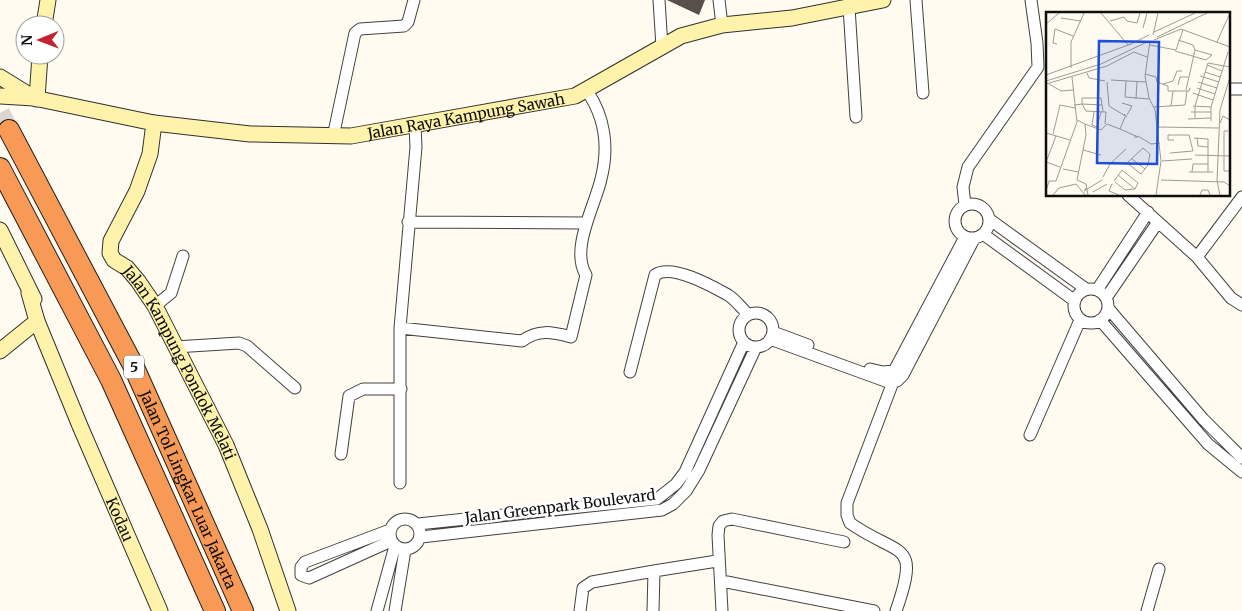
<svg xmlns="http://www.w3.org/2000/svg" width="1242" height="611" viewBox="0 0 1242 611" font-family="Merriweather,serif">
<rect width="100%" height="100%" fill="#fffbf0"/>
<!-- building -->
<path fill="#574f4a" d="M667,0h38l-6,15z"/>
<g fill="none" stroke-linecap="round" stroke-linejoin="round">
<!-- highway-tunnel -->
<path stroke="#dbd7ce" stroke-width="20" stroke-dasharray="20 10" stroke-linecap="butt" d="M0,113l9,17"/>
<!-- street casing -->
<g stroke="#414141" stroke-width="13">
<path id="street" d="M659,0l3,47
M719,0l3,25
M916,0l7,93
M849,7l7,110
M1228,89h14
M333,137l22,-104 5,-4 44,-3 4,-4 6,-22
M1128,195l69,62 34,41 11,7
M955 221a17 17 0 1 1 34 0a17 17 0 1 1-34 0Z
M965,205l-2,-18 5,-20 70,-100 -1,-24 -6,-43
M989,219l97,70
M408,222l178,1
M983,234l92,67
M1197,257l45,-60
M1074 306a17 17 0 1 1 34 0a17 17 0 1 1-34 0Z
M1097,290l51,-78
M1106,298l52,-76
M155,306l16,-13 12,-37
M1108,308l95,111 39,39
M739 330a17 17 0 1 1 34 0a17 17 0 1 1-34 0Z
M1100,320l108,124 34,28
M400,328l122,13c16,-12 30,-9 49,-4l15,-62c-16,-26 9,-69 15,-96 8,-31 4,-62 -14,-88
M773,332l35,13
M770,339l118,43 9,-1 6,-6 71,-136
M175,347l64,-4 8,3 48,42
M870,369l13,3 11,-1 71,-134
M630,372l25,-97c16,-12 57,11 73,20 8,5 13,13 20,19
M893,382l-46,121v12l3,8c50,35 71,16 46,88
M1030,435l50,-115
M341,454l8,-58 14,-7h38
M400,483v-155l16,-181 -1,-21
M390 534a15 15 0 1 1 30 0a15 15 0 1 1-30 0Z
M418,524l239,-25 19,-15 9,-12 59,-130
M390,530l-85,32 -4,5v8l8,3 82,-37
M421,537l241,-27 11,-6 13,-13 13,-21 57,-123
M722,581l152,30
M377,611l18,-65
M395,611l10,-61
M580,611l3,-23 9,-6 62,-11
M653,611l1,-40 63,-10
M722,611l-4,-76 1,-9 4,-5 9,-2 112,23
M1147,611l12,-42"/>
</g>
<!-- secondary casing -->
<g stroke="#303030" stroke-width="17">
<g id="secondary">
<path d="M44,25l4,-25"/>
<path d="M0,77l34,21"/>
<path id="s1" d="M0,96l34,2 120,25 96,11 101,2 224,-40 106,-60 41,-11 70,-7 91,-18"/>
<path d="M37,99l3,-44"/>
<path id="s2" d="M154,123l-4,31 -13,37 -26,50 -1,12 4,7 13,8 11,13 17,25 71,139 34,84 28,82"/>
<path d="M0,230l34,69"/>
<path id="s3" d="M29,293l8,28 43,105 80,185"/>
<path d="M0,351l37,-30"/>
</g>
</g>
<!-- highway casing -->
<g stroke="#1f1f1f" stroke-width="22">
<g id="highway">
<path id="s4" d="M9,130l124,235 110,246"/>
<path d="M0,168l111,212 104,231"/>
</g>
</g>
<!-- street -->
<use href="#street" stroke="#fff" stroke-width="11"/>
<!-- secondary -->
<use href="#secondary" stroke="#fff3ab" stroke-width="15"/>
<!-- highway -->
<use href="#highway" stroke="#f89a55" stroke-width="20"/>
</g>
<g text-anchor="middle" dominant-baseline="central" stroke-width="5" stroke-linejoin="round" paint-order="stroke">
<!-- shield labels -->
<rect fill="#fff" stroke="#565656" stroke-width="1" x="124" y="355.5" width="20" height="23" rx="4"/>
<g font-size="14" font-weight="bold" fill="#0e0e0e">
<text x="134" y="367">5</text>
</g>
<!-- street labels -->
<g font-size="15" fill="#0e0e0e" stroke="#fff">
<text stroke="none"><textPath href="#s1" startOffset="471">Jalan Raya Kampung Sawah</textPath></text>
<text stroke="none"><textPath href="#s2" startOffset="271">Jalan Kampung Pondok Melati</textPath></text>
<text stroke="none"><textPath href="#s4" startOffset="402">Jalan Tol Lingkar Luar Jakarta</textPath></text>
<text transform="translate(560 506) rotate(-7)">Jalan Greenpark Boulevard</text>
<text stroke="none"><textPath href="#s3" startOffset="244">Kodau</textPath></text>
</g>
</g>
<!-- overview -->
<g transform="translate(1046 12)">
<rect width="184" height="184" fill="#fffbf0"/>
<path fill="none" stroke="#9f9c96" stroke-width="1" d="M55,1l27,32M15,6l20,3M64,9l14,-4 3,4 10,2 3,-10M0,12l13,-11M97,16l4,-15M108,20l41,-19M107,23l5,-22M111,25l50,-24M108,28l27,-11 49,18M132,28l15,5 2,5 -9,40M104,29l-5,35 4,22 6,12 6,51 -5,34M171,30l13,-29M11,32l-4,-1 2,-14 18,7M83,33l20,-10M104,33l26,5 7,-20M129,39l31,9 6,-5 -17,-5M161,53l15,6M25,56v-26l13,-29M159,60l15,5M41,61l2,5 16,3M99,62l11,3 1,5 11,4v5h21l1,-3M0,63l85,-31M154,64l19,6M65,68l35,2M0,69l55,-17 46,-22M80,69l-1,16 24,2M61,70l2,24 18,11 -3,-3M152,70l19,6M0,72l61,-18 27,-14 13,5M3,72l12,7 12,-1M117,72l10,-3 4,-10h5M132,73l2,-8h8M151,76l18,6M147,81l20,7M90,87l1,-17M76,91l10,3 -5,9M28,93l8,-1 4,7 20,1 -1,12M56,93l-1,-7h-19v6l20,1 1,6M125,94l2,-15M147,94l18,1M108,95l31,-2 2,-14M48,100l-2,13 5,2 4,-15M145,100h20M79,105l-5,12 18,8h-4M149,106v-12l13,-43 22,4M142,107l23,-1M31,108l8,4 1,11 -9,45 9,4 2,11M165,109v-14l17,-55M174,111l3,-7 7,4M39,112l16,6 6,-6 13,5M112,115l61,1M182,119h-4v40h6M0,121l24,7M7,122l7,-29 15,3M10,124l-10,26 14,5M92,124l13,8 9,-1M148,126l14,1v33M151,126l1,8 10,1M97,136l7,6 -2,11 -7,9 -14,-11zM37,138l18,5M124,141l23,-2 -4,-16h-21v5h6M149,143l35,1M86,147l13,10M116,149l30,-2M17,157l15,3M143,160h24M146,160l1,-8h15M72,163l17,14M57,165l7,-13 16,-15M115,168l63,2 6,4M68,169l8,-11 16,13 -3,6 -10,1 -10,-8M66,172l-3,7 10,4M40,176l-2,3 18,-11M0,179l3,-10h7l21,-59 -5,-45M47,180l14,-8M7,183l6,-7 17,-4 9,11M154,183l2,-5h6l2,5M174,183l-3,-14 3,-71 10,-33"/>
<path fill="#1d4ed8" fill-opacity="0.15" stroke="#1d4ed8" stroke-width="2.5" d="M53,29l60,1 -2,122 -60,-1z"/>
<rect width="184" height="184" fill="none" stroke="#0e0e0e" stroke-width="2.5"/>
</g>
<!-- north arrow -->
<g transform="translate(40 40) rotate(269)"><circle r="24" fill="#ffffff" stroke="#9f9f9f"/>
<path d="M0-4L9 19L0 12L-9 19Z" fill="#c32230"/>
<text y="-8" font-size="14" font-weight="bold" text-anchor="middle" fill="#0e0e0e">N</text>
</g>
</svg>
